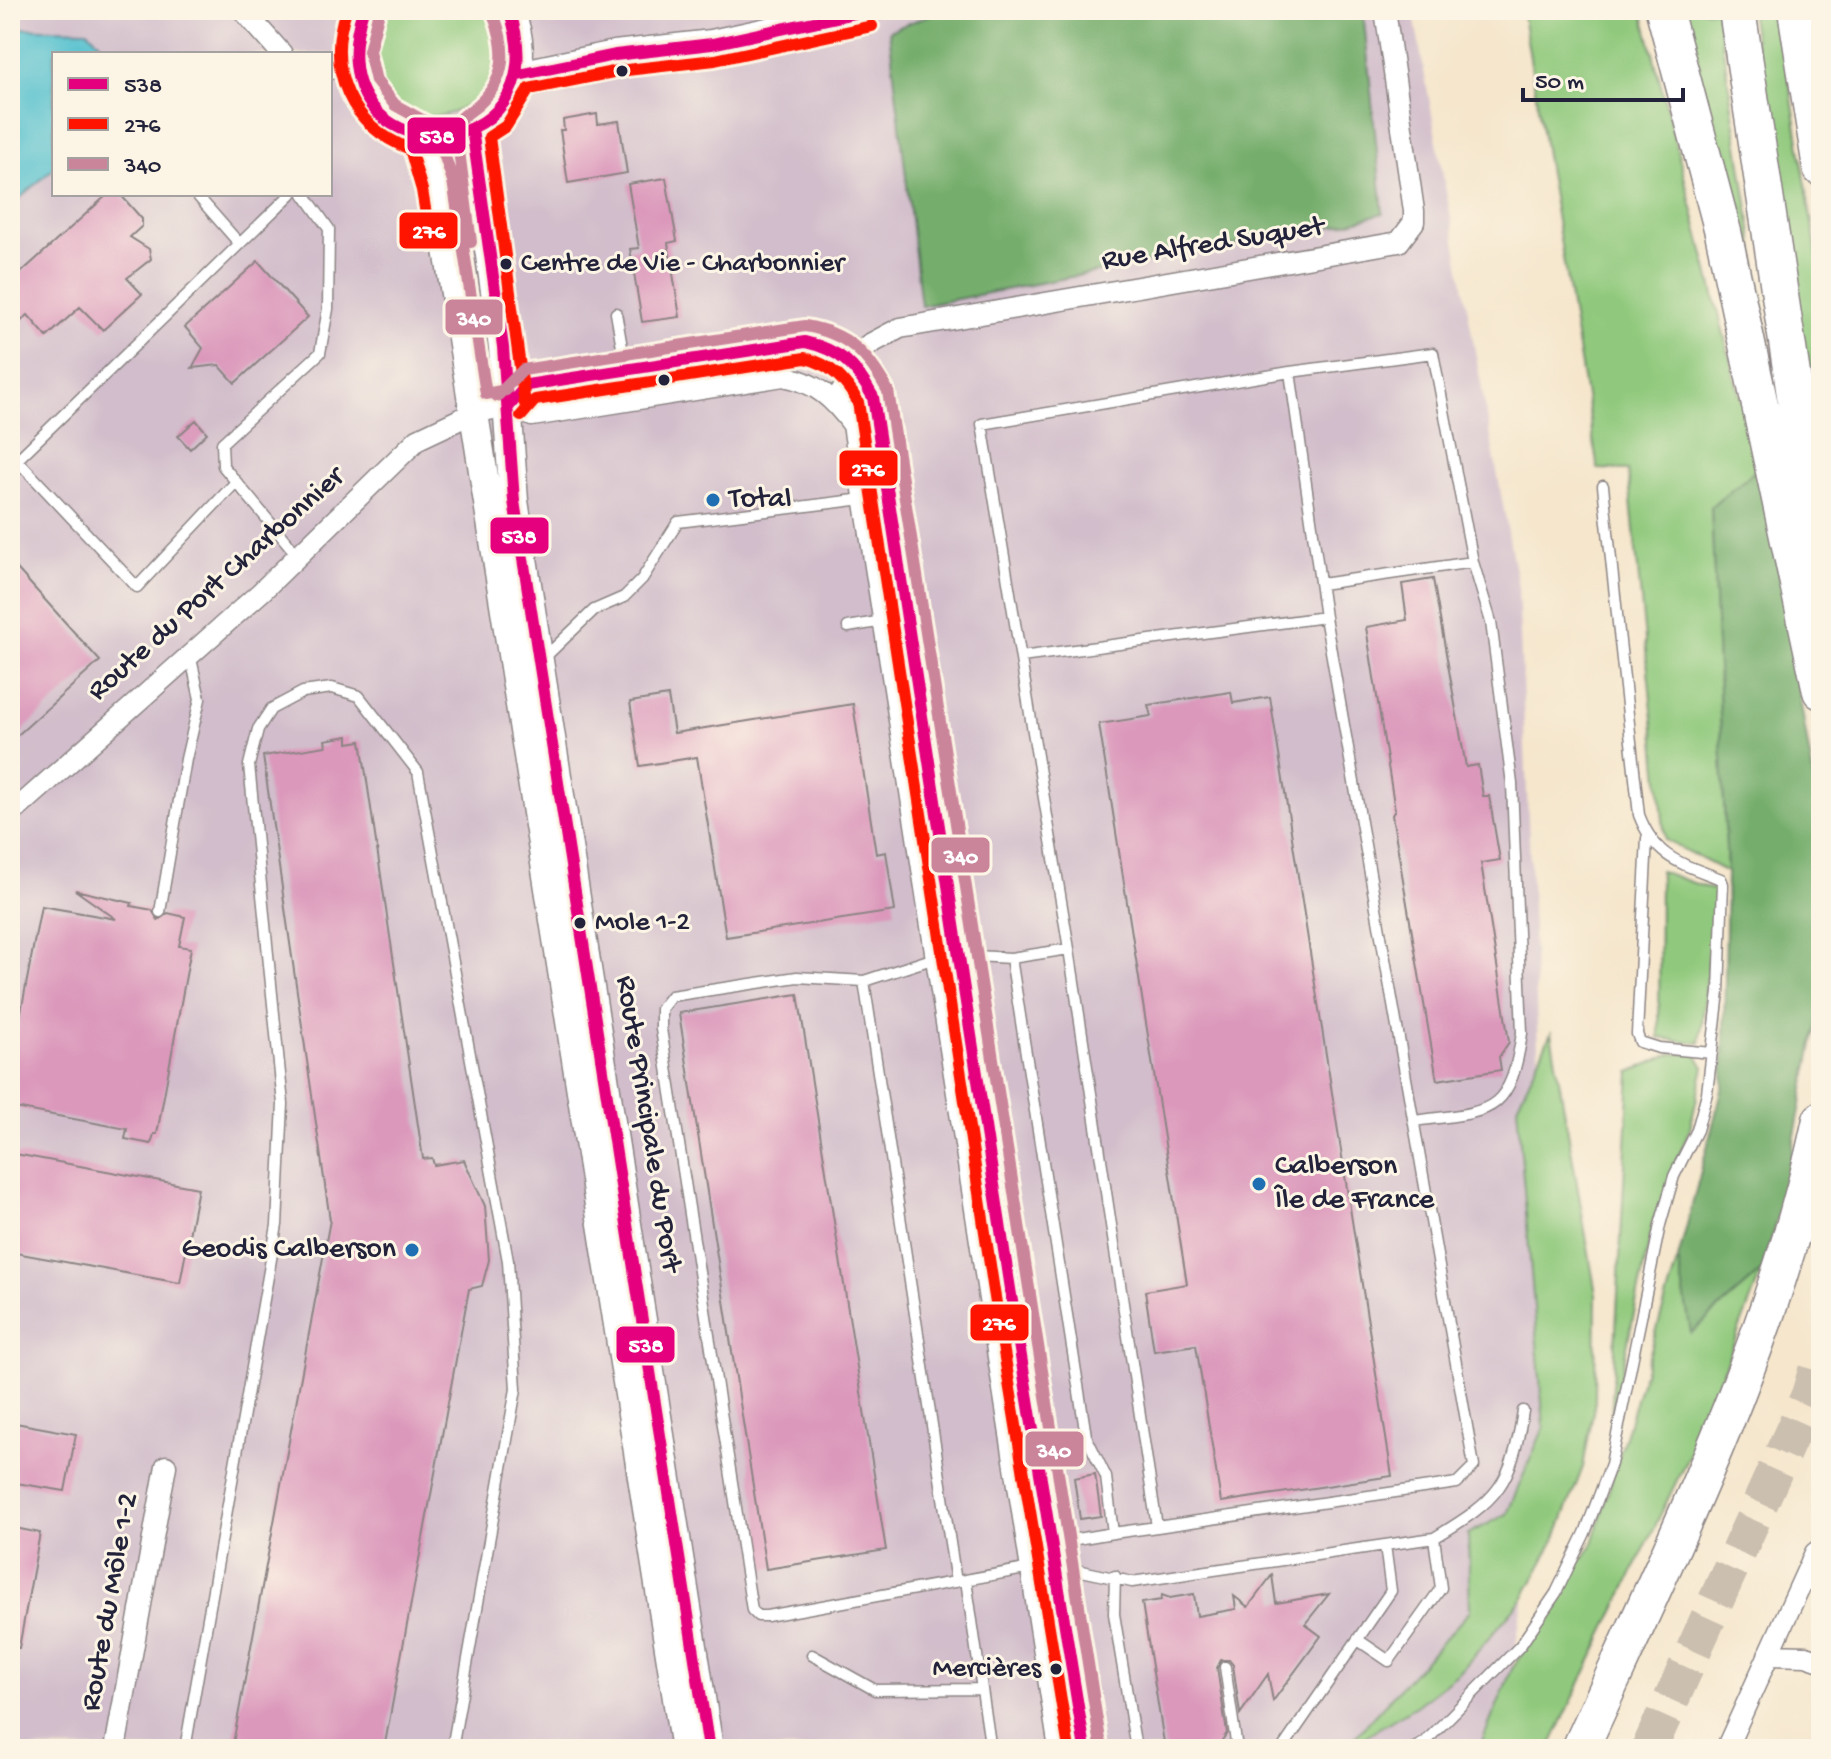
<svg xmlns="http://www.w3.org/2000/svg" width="1831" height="1759" viewBox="0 0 1831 1759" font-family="'Gochi Hand',sans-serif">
<rect width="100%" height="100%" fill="#fcf5e5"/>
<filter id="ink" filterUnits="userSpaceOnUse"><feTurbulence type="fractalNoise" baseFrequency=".0125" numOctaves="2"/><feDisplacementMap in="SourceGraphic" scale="16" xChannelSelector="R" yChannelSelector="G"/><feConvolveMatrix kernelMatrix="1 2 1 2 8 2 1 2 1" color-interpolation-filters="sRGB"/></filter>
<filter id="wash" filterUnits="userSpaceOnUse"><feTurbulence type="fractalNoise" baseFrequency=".006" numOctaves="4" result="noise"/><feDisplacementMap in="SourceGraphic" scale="32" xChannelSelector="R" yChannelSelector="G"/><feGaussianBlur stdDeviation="1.8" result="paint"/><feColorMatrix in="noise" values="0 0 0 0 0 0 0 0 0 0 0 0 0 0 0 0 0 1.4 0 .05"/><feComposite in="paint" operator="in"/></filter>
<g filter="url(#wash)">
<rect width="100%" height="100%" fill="#f5e6cc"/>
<!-- industrial -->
<path fill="#d1bdcb" d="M10,10h1403l105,577 36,826 -42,256 -33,80h-1469v-1542l44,-39v26h276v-140h-219l-24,-24 -77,-2z"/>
<!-- green -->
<path fill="#90c97d" stroke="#59765c" stroke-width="2" d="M386,10h98c66,85 -85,158 -112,57 -5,-19 0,-43 14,-57z
M1522,10h120l94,372 25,84 -50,41 16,365 -62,-32 -37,-370 -30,-1z
M1683,10h34l68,437z
M1750,10h28l43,270v190z
M1660,871l56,20 -16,152 -41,-5z
M1551,1033l45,261 -1,107 -12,66 -28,73 -31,57 -64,75 -44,34 -72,43 126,-138 -2,-77 39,-20 37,-87 -27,-321z
M1671,1054h25l8,13 -14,61 -36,91 -43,203 19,-350z
M1678,1259l14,73 70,-61 -65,167 -148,311h-70l33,-80 81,-126z"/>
<!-- forest -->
<path fill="#74ad6c" stroke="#4b6854" stroke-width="2" d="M942,10h421l20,203 -43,12 -419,81 -32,-275z
M1761,466l52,310 8,130 -2,107 -36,184 -21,74 -71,62 -13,-74 45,-173 4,-214 -16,-365z"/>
<!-- water -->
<path fill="#55c1cf" stroke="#3c7285" stroke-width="2" d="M10,28l77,2 24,24h-57v114l-44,39z"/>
<g id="blocks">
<!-- building -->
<path fill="#db98bb" d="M597,114l1,10 21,-3 8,52 -59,10 -8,-53h4l-1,-10z
M666,178l11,63 -9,2 12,74 -38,5 -12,-73 9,-1 -11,-64z
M108,194h12l22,25v7l-12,11 19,12 2,10 -24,19 15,16 -39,36 -23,-23 -33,30 -19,-22 -18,16v-44l5,-9z
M258,261l50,56 -73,66 -16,-18 -27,3 11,-20 -18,-21z
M196,420l11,13 -17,16 -12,-13z
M10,561l90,100 -90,81z
M1433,579l33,188 12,-2 5,31h6l11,64 -19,3 28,179 -10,15 2,13 -64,10 -45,-265 3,-5 -29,-183 41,-7 -5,-36z
M1231,692l2,11 37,-6 122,779 -171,26 -25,-157 -42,6 -9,-60 42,-7 -88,-560 52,-8 -3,-11z
M668,696l6,37 179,-29 23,150 10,-2 9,59 -169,26 -29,-180 -57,9 -10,-64z
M348,736v7l13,-2 62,418 9,-1 2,7 30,-5 21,46 4,54 -7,26 -13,3 -85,460h-152l98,-529 -67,-464 63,-10 -1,-6z
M75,890l57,13 -1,3 21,4 6,10 10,-7 17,4 -6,29 12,2 -34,186h-3l-3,10 -26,-5 2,-10 -117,-22v-37l31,-164 75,13z
M798,994l88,556 -120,19 -87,-556z
M10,1153l188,35 -18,95 -170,-31z
M10,1422l66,12 -11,57 -55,-9z
M1095,1474l6,42 -21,3 -6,-41z
M10,1527l30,6 -21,115h-9z
M1272,1575l4,28 53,-9 -24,30 16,12 -48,65 -5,-27 -28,40 -7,-49 -4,-5h-8l-4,8 10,65 -11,16h-51l-23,-146 19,-3 1,-5 8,3 24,-4 3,22 39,-7 -2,-13 14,11z"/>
</g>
</g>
<g filter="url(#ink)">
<use href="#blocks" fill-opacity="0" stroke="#8c8484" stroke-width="2"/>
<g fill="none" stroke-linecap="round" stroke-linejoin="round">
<!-- highway-tunnel -->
<path stroke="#cbbfaf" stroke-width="36" stroke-dasharray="36 18" stroke-linecap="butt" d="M1649,1749l160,-354 12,-41"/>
<!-- lane casing -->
<g stroke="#8c8484" stroke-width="13">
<path id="lane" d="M196,194l42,48
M616,313l10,57
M1290,372l143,-19 40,209 18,60 21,162 10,249c-12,84 -32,78 -108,88
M236,482l-99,105 -120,-127 274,-266
M298,556l-75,-90 -1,-23 98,-90 8,-44 1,-80 -25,-35
M1321,584l152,-22
M848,627l58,-10
M1021,657l304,-40
M544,658l50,-48 30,-13 18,-18 36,-57 185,-23
M1647,838l-10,196 3,8 19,6 53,5
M160,912l26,-153 14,-60 -10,-45
M1011,958l58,-9 88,578 300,-44 17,-17 -149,-849 -35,-245 -308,52 87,525
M864,981l71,-23 23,-3 53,3 75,478 20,41 7,56 -85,14
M1113,1533l44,-6
M1434,1538c65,-39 77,-52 89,-127
M1115,1576l-1,38 22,135
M966,1580l24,164
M956,1582l-92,-601 -67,-4 -126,19 -10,13v20l91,581 6,6h9l264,-48 26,8 25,-5 50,11 253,-37
M812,1655l63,35 107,-1
M1225,1667l12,82
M185,1749l92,-524 6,-121 -34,-339 9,-36 13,-20 32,-17 29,-4 27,8 59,76 90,489 8,128 -64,360
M1282,1749l109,-158 -6,-46 49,-7 7,50 -52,73 -31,-21
M1413,1749l11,-6 96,-97 36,-53 29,-60 26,-69 49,-239 14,-49 23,-46 10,-37 12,-101 4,-108 -2,-5c-41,-16 -65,-20 -82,-64l-36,-329"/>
</g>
<!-- street casing -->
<g stroke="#8c8484" stroke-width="23">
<path id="street" d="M243,10l39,44
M330,69l23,-4
M836,402l32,-57 32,-17 499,-86 15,-20v-11l-29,-201
M509,406l18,-21 278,-43 19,4 33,22 16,29 137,892 75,460
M509,406l23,10 251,-40c33,6 51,23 70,49l206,1324
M10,815l251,-223 157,-153 55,-26 36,-7
M1768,1655l38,1 15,5
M115,1749l51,-283
M1726,1749l89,-196 6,-5"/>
</g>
<!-- secondary casing -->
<g stroke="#8c8484" stroke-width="31">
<path id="secondary" d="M363,10c-28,61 11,139 85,127 63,-10 86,-74 61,-127
M519,75l96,-20 97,-11 157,-34
M472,129l31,218 11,154 195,1248
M423,137l15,49 247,1563"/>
</g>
<!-- highway casing -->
<g stroke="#8c8484" stroke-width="39">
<path id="highway" d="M1664,10l59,222 98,459
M1737,10l84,557
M1796,10l25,158
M1580,1749c93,-205 194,-407 241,-629"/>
</g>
<!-- lane -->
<use href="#lane" stroke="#fff" stroke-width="10"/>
<!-- street -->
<use href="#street" stroke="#fff" stroke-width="20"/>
<!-- secondary -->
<use href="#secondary" stroke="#fff" stroke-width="28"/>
<!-- highway -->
<use href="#highway" stroke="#fff" stroke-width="36"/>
<!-- bus-1 casing -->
<g stroke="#fcf5e5" stroke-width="18">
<path id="bus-1" d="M363,10c-54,171 204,164 146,0
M519,75l96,-20 97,-11 157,-34
M472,129l31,218 11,154 195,1248
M509,406l18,-21 278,-43c36,8 51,24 68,55l137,892 75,460"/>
</g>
<!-- bus-2 casing -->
<g stroke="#fcf5e5" stroke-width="18">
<path id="bus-2" d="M346,10c-20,60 4,116 64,139l12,41 9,55
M525,404l-36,-267 17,-11 23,-37 89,-18 97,-11 157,-34
M521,416l14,-16 270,-42c26,6 40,22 53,44l136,889 75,458"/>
</g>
<!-- bus-3 casing -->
<g stroke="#fcf5e5" stroke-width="18">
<path id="bus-3" d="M378,15l-9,36 7,30 19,24 40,22 18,54 33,213 20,-4
M471,242l-15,-114c3,-12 13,-15 22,-23 29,-26 29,-55 16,-89
M497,396l26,-26 282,-44c43,7 63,28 83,65l213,1355"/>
</g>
<!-- bus-1 -->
<use href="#bus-1" stroke="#e5007d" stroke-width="12"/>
<!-- bus-2 -->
<use href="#bus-2" stroke="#ff1400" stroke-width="12"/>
<!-- bus-3 -->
<use href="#bus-3" stroke="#cb859b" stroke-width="12"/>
</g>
</g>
<!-- markers -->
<g fill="#22223b" stroke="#fcf5e5" stroke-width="3">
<circle cx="622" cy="71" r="7"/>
<circle cx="506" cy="264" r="7"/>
<circle cx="664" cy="380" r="7"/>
<circle cx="580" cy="923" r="7"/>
<circle cx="1056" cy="1669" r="7"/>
</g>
<g fill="#1f6fb2" stroke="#fcf5e5" stroke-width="3">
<circle cx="713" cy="500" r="8"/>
<circle cx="1259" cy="1184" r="8"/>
<circle cx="412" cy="1250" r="8"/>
</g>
<g text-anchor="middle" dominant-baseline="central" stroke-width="6" stroke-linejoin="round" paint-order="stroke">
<!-- bus labels -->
<g font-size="28" fill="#22223b" stroke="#fcf5e5" text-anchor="start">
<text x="521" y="264">Centre de Vie - Charbonnier</text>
<text x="595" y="923">Mole 1-2</text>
<text x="1041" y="1669" text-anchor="end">Mercières</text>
</g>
<!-- street labels -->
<g font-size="30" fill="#22223b" stroke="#fcf5e5">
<text transform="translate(1213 245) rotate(-9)">Rue Alfred Suquet</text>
<text transform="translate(217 585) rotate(-42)">Route du Port Charbonnier</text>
<text transform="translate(647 1124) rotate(81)">Route Principale du Port</text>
<text transform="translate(111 1602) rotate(-80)">Route du Môle 1-2</text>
</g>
<!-- poi labels -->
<g font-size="30" fill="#22223b" stroke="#fcf5e5" text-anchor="start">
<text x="729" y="500">Total</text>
<text x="1275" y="1167">Calberson<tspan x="1275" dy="34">Île de France</tspan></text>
<text x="396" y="1250" text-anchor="end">Geodis Calberson</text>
</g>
</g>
<g stroke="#fcf5e5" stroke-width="3">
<rect x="406" y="116" width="61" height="39" rx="8" fill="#e5007d"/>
<rect x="398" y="211" width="61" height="39" rx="8" fill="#ff1400"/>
<rect x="444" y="298" width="60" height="38" rx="8" fill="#cb859b"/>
<rect x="838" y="449" width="61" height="38" rx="8" fill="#ff1400"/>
<rect x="489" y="516" width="61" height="39" rx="8" fill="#e5007d"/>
<rect x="930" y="836" width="61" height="38" rx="8" fill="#cb859b"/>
<rect x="969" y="1303" width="61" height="39" rx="8" fill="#ff1400"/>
<rect x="615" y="1325" width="61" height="39" rx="8" fill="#e5007d"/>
<rect x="1024" y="1430" width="61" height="38" rx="8" fill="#cb859b"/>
</g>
<g font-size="22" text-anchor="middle" font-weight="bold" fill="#fff">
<text x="437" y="143">538</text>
<text x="429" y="238">276</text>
<text x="474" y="325">340</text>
<text x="868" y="476">276</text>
<text x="519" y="543">538</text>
<text x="961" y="863">340</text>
<text x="999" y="1330">276</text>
<text x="646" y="1352">538</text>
<text x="1054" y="1457">340</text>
</g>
<!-- margin -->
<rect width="1831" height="1759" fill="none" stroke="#fcf5e5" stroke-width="40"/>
<!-- legend -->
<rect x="52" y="52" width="280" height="144" fill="#fcf5e5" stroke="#a5a1a1" stroke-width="2"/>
<rect x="68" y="78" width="40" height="12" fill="#e5007d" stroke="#a5a1a1" stroke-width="2"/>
<text x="124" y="92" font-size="24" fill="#22223b">538</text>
<rect x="68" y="118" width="40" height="12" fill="#ff1400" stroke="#a5a1a1" stroke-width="2"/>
<text x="124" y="132" font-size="24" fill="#22223b">276</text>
<rect x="68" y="158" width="40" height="12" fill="#cb859b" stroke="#a5a1a1" stroke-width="2"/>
<text x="124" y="172" font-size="24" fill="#22223b">340</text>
<!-- scale -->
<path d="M1523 88v12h160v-12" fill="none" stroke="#22223b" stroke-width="4"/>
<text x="1535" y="88" font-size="24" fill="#22223b" stroke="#fcf5e5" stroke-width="6" paint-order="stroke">50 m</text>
</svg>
